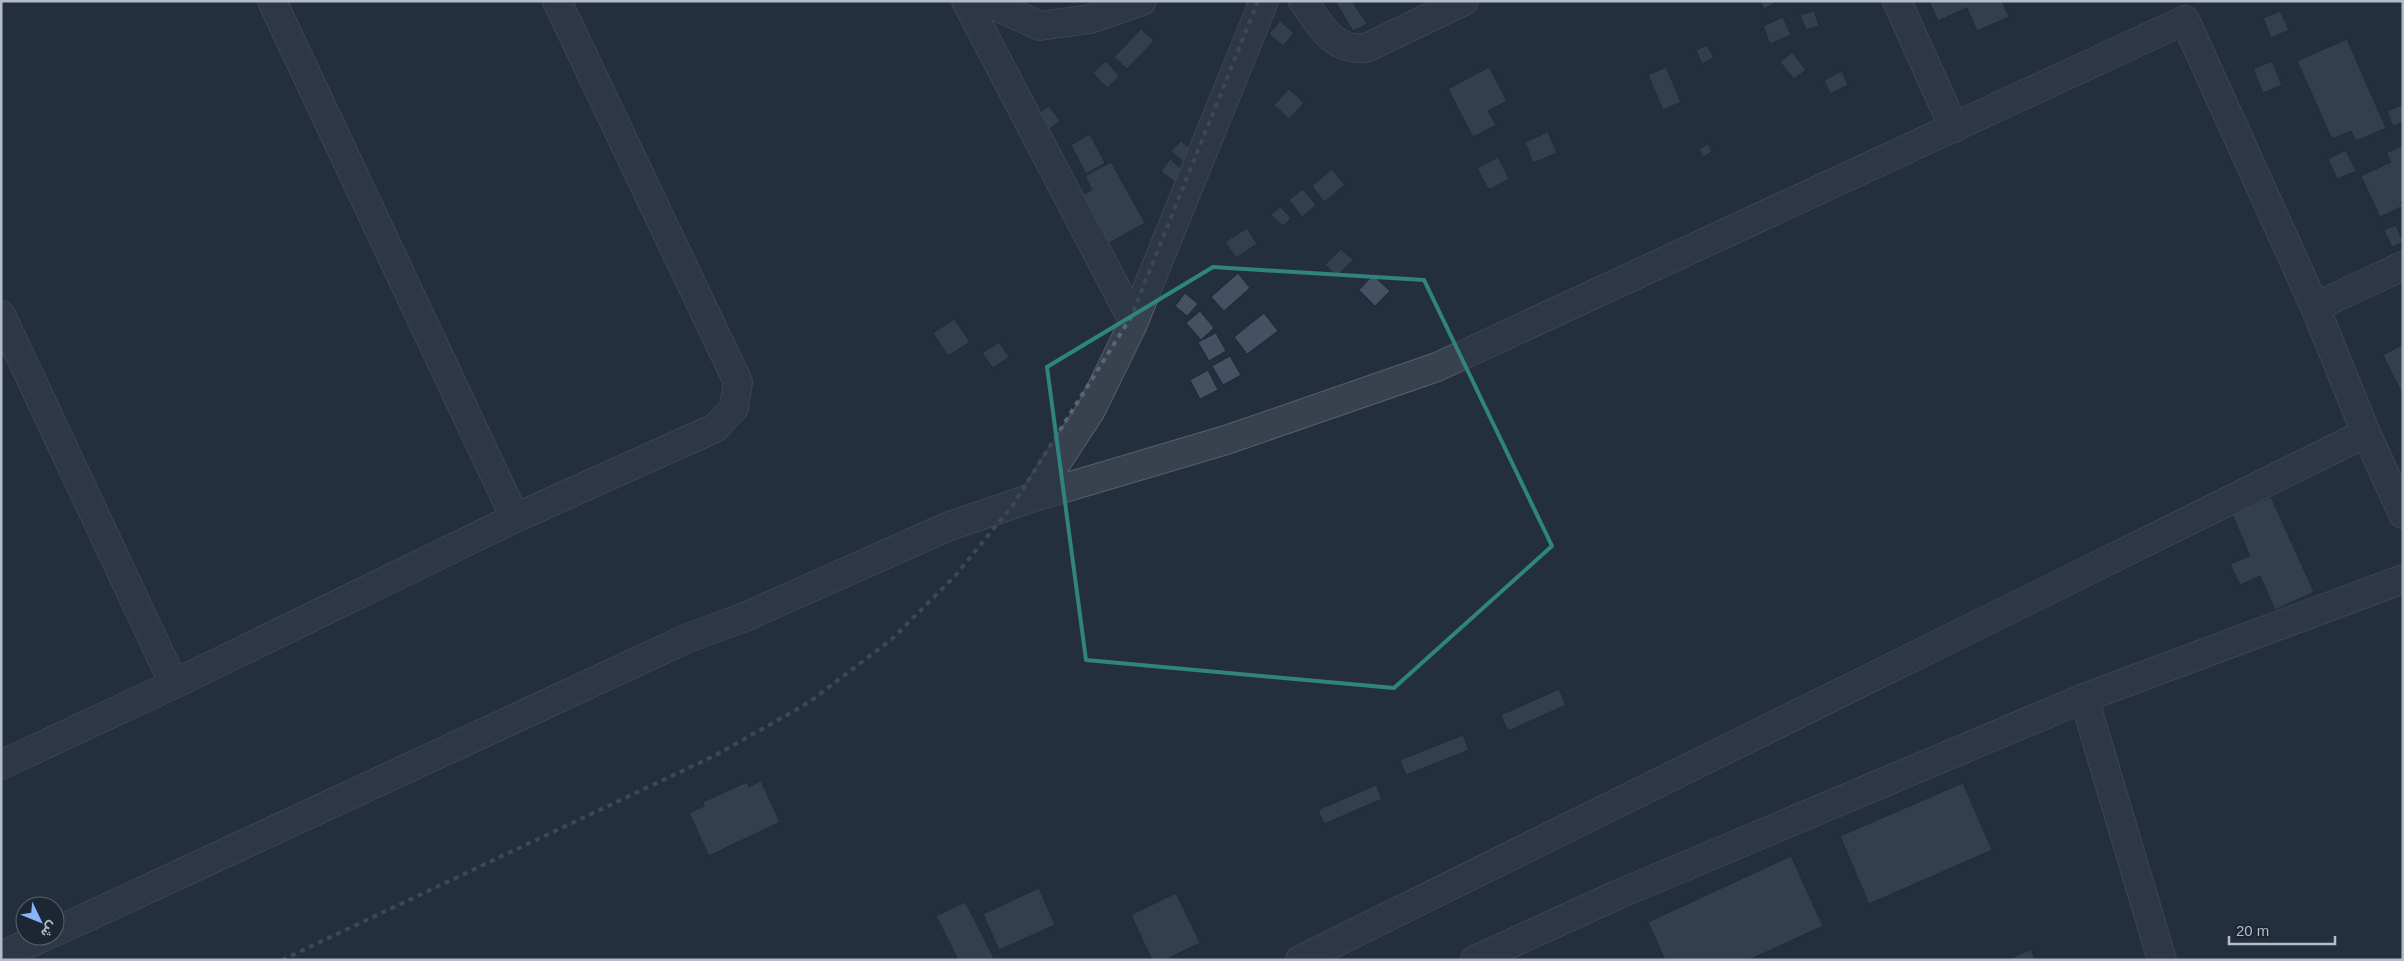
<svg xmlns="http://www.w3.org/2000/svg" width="2404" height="961" viewBox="0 0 2404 961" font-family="Arial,Vazirmatn,sans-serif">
<rect width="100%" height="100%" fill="#242f3e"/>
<!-- building -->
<path fill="#455162" stroke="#1f2835" d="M1335,1h17l15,23 -14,7z
M1760,1h18l-14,8z
M1929,1h73l7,16 -32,14 -10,-23 -29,13z
M1814,11l5,15 -13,4 -6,-15z
M2280,11l9,19 -18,8 -8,-20z
M1783,17l8,18 -21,9 -7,-18z
M1280,21l14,12 -11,13 -14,-12z
M1141,29l13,12 -27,28 -13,-12z
M2347,39l39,89 -30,13 -5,-10 -19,8 -35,-78z
M1707,45l7,13 -12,6 -6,-14z
M1792,52l14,18 -12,9 -14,-17z
M1106,61l13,15 -12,12 -14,-15z
M2272,61l10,24 -19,8 -10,-24z
M1489,67l18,34 -19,10 8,14 -23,12 -25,-48z
M1666,67l15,35 -18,8 -15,-35z
M1842,71l6,14 -18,9 -6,-14z
M1289,89l15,14 -15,16 -15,-14z
M2403,104v18l-10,4 -6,-15z
M1049,106l11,15 -16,12 -11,-16z
M1548,132l9,21 -24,10 -8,-21z
M1090,134l15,29 -19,11 -15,-29z
M1181,141l16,13 -10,11 -16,-14z
M1708,144l4,8 -9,5 -4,-8z
M2403,145v56l-2,1 2,4 -23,11 -19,-41 30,-14 -5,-9z
M2346,150l10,21 -19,8 -9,-20z
M1498,157l11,22 -20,11 -12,-22z
M1170,159l16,14 -9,11 -16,-13z
M1111,162l34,61 -43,24 -26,-49 16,-8 -7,-14z
M1332,169l13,16 -21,17 -12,-16z
M1303,189l13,16 -14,12 -13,-17z
M1280,207l11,11 -8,8 -12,-11z
M2396,225l7,17 -11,5 -8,-17z
M1247,228l10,16 -21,14 -11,-16z
M1341,249l12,11 -16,16 -12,-11z
M1238,273l12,15 -26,23 -13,-14z
M1373,275l17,16 -15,15 -16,-16z
M1185,293l13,11 -11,12 -12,-10z
M1200,311l14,17 -13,12 -15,-17z
M1264,313l14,18 -31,23 -13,-17z
M954,319l16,23 -22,14 -15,-23z
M1216,333l10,18 -17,10 -11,-19z
M999,342l10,15 -16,11 -11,-15z
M2403,344v50h-1l-19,-39z
M1230,356l11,19 -18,10 -11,-19z
M1208,370l10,20 -18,9 -10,-19z
M2271,497l43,95 -39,18 -15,-34 -20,9 -10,-21 20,-8 -18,-42z
M1559,689l7,16 -58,26 -7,-16z
M1463,735l6,15 -63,25 -6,-15z
M761,781l19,41 -71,34 -20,-43 15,-7 -1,-4 44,-20 2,5z
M1963,783l29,67 -123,54 -29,-68z
M1376,785l6,14 -58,25 -6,-14z
M1791,856l32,70 -74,34h-84l-17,-38z
M1039,888l16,37 -56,25 -16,-36z
M1176,893l24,50 -35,17h-13l-21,-45z
M965,902l29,56 -4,2h-32l-22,-44z
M2031,949l4,11h-27z"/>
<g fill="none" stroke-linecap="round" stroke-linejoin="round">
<!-- minor casing -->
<g stroke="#565f6c" stroke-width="30">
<path id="minor" d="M272,1l243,517
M966,1l165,316 1,9
M985,1l55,25 50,-7 52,-18
M1303,1c18,25 29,50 63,47l98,-47
M1897,1l57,127
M2315,307l88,-41
M1,315l173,369
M1034,497l57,-87 41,-84 132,-325
M2084,698l78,262
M1,765l173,-81 341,-166 200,-90 19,-20 4,-26 -181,-381
M55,932l633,-294 57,-21 202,-90 87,-30 192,-57 211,-73 748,-347 130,287 51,126 37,81
M1,956l44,-20
M1300,960l1066,-527
M1475,960l142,-65 467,-197 319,-119"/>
</g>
<!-- minor -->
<use href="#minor" stroke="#38414e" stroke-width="28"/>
<!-- rail -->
<path stroke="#5a6575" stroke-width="4" stroke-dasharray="5 5" stroke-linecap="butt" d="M282,960l434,-205 92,-52 84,-64 63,-63 58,-71 118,-188 127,-316"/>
</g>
<!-- marked area -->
<path d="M0 0H2404V961H0ZM1213,267l211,13 128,266 -158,142 -308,-28 -39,-293z" fill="#242f3e" fill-opacity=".55" fill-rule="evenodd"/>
<path fill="none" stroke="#308480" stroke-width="4" stroke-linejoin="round" d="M1213,267l211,13 128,266 -158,142 -308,-28 -39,-293z"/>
<!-- border -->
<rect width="2404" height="961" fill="none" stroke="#b4bcc9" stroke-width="5"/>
<!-- north arrow -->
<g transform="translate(40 921) rotate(133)"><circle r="24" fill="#1d2633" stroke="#59626f"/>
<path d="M0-4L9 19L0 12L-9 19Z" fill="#8ab4f8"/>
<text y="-8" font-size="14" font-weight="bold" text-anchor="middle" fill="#b4bcc9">ش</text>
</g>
<!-- scale -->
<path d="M2229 936v8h106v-8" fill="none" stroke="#b4bcc9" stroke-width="2.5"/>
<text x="2236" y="936" font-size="15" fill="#b4bcc9" stroke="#1d2633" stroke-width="4" paint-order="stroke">20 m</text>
</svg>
